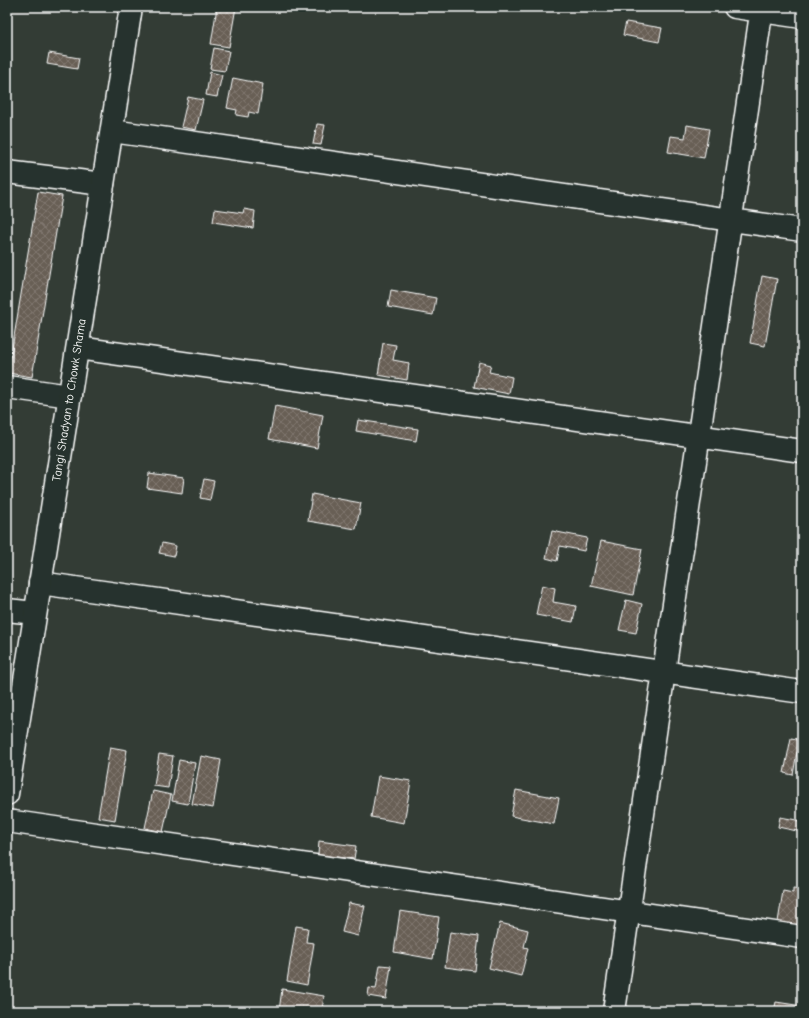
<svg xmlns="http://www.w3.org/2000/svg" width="809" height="1018" viewBox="0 0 809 1018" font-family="'Comic Neue',sans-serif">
<defs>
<pattern id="building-cross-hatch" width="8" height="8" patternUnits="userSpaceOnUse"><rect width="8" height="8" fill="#685e54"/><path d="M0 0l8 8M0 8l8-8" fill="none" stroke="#7f766e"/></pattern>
</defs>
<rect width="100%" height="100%" fill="#333c35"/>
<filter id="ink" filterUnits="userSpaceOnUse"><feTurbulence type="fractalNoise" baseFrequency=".025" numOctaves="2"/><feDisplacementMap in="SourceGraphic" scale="8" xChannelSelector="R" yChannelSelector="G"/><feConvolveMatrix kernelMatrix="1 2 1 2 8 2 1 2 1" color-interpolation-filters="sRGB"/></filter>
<g filter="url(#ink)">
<!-- building -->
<path fill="url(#building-cross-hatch)" stroke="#fff" d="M217,7h19l-7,40 -18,-3z
M626,22l36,6 -3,14 -36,-7z
M214,48l15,3 -4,20 -15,-2z
M49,53l30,5 -2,11 -30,-5z
M210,72l12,3 -5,22 -11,-2z
M233,78l30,6 -5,30 -9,-2 -1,5 -12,-2 1,-5 -10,-2z
M188,97l15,3 -7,30 -15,-3z
M317,124l8,1 -4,20 -8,-1z
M687,125l22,4 -5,29 -36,-6 3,-16 14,2z
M38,192l24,4 -30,181 -24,-4z
M215,209l28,4 1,-4 11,2 -2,17 -40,-6z
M762,276l15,3 -12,67 -15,-3z
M391,290l45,8 -3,17 -45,-8z
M383,343l13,2 -3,15 16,3 -2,17 -29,-5z
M479,362l12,3 -2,7 23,5 -3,17 -35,-7z
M275,406l48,9 -6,33 -48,-9z
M358,420l60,9 -2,12 -60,-10z
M149,473l35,5 -2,15 -35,-5z
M204,479l10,2 -4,19 -10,-2z
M312,494l49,9 -5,26 -48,-8z
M552,531l35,7 -3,13 -24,-5 -3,15 -11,-3z
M601,541l41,8 -9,46 -42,-9z
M162,543l14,3 -2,10 -15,-3z
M542,585l13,3 -2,14 23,4 -3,16 -37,-7z
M626,600l16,4 -6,29 -17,-3z
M791,738l11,2v13l-5,-1 -4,23 -9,-2z
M110,747l17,3 -12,70 -17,-3z
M159,754l14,2 -5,32 -14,-2z
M201,756l20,4 -8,48 -21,-4z
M179,760l16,3 -7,41 -16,-3z
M378,776l33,5 -7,42 -33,-6z
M516,790l43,8 -5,26 -43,-8z
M153,791l18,4 -8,37 -18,-4z
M780,817l22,4v11l-24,-5z
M319,841l37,5 -2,13 -36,-4z
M793,888l9,1v37l-24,-4 5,-31 10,2z
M349,903l16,3 -7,30 -16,-4z
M400,911l39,6 -6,42 -39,-7z
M500,923l28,7 -4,17 4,1 -7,28 -32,-8z
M296,926l12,2 -2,14 8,1 -7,42 -20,-4z
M450,932l29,4 -4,35 -30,-4z
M380,965l11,1 -5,33 -18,-3 1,-8 7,1z
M282,989l42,7 -2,15h-43z
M776,1002l26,4v5h-28z"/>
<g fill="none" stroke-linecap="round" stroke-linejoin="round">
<!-- minor casing -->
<g stroke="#fff" stroke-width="25">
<path id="minor" d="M735,7l67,10
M112,131l690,99
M7,172l96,12
M78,348l724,103
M7,387l63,9
M40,583l762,109
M7,610l28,3
M7,821l795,116
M614,1011l148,-1004"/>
</g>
<!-- primary casing -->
<g stroke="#fff" stroke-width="25">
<path id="primary" d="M7,794l124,-787"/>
</g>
<!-- minor -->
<use href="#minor" stroke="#26332d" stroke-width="22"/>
<!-- primary -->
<use href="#primary" stroke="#26332d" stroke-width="22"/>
</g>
</g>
<g text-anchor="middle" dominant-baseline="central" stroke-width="3" stroke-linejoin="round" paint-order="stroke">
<!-- street labels -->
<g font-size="12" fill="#fff" stroke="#26332d">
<text transform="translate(69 400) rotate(-81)">Tangi Shadyan to Chowk Shama</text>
</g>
</g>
<!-- margin -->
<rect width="809" height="1018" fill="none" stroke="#26332d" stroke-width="24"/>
<rect x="12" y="12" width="785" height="994" fill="none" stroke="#fff" stroke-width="1.5" filter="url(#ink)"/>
</svg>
